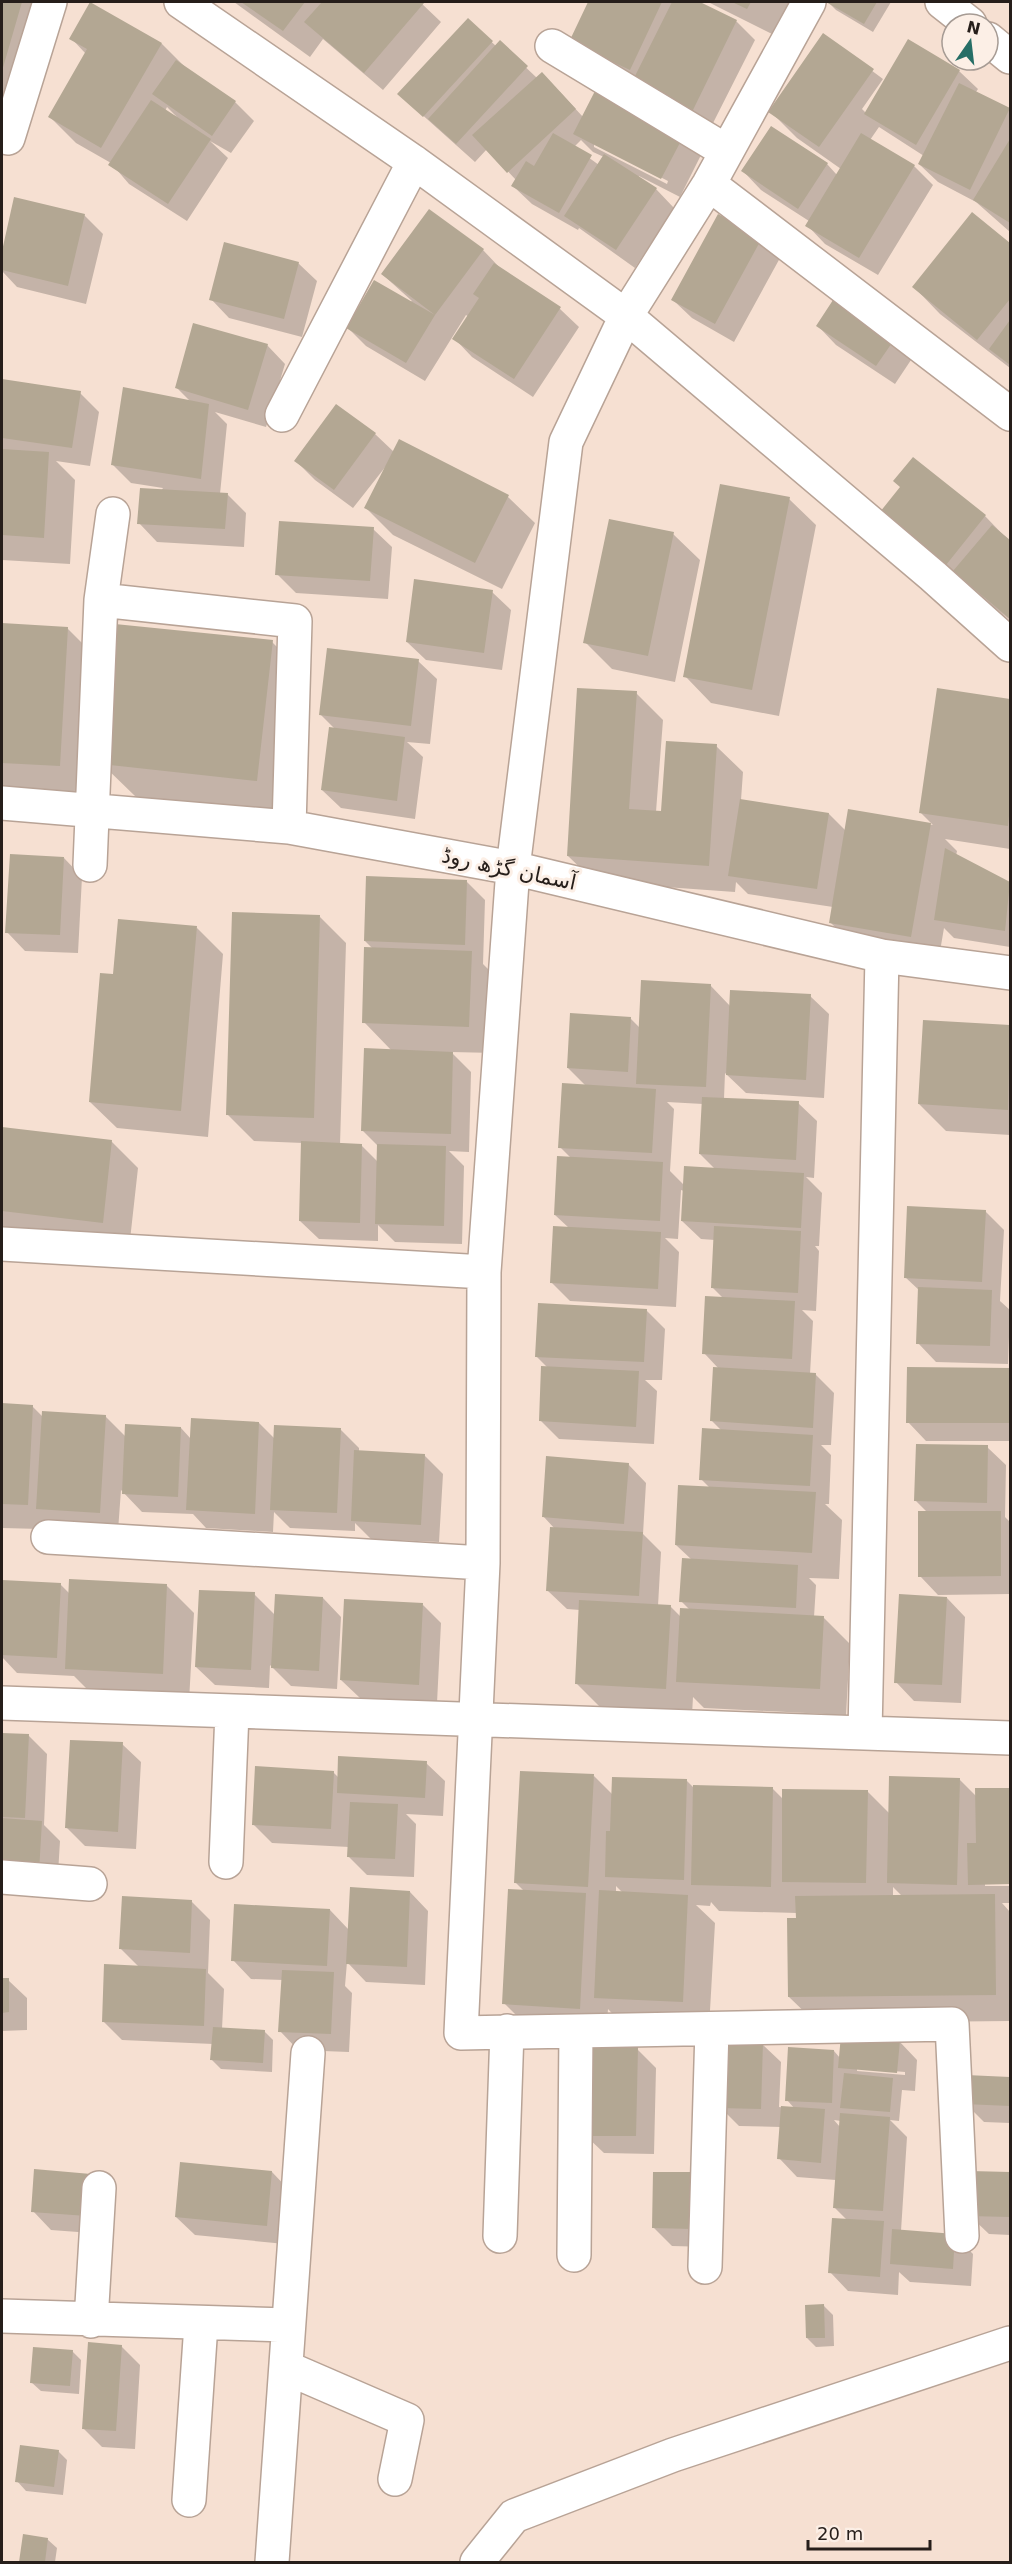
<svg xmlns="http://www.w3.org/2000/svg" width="1012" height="2564" viewBox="0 0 1012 2564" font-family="'DejaVu Sans','Noto Naskh Arabic',sans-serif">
<rect width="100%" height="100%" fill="#f6e0d2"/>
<!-- shadow -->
<path fill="#0003" fill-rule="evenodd" d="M2,2h44l-20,106 -24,-7z
M234,2h186l21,20 -58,68 -60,-51 -13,18z
M590,2h107l39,19 19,19 -45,89 -139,-88z
M708,2h82l-16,33z
M828,2h63l-18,30 -37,-22z
M468,20l29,27 3,-4 37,35 23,14 23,25 14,-26 104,64 -21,42 -41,-21 -1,2 18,11 18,19 -39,60 -56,-40 -1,2 -46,-26 -19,-18 3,-6 -29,-31 -12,13 -76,-68zM581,140l12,12 11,5 -5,8 -25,-18zM594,143l74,38 -1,3 -73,-37z
M824,35l59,44 -21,30 4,4 93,-42 19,18 -2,3 34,18v122l-34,-30 -38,-20 -19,-18 5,-8 -45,-29 -9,13 44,26 19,19 -55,90 -53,-31 -18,-19 2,-4 -48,-31 -18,-19 28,-43 56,36 10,11 4,-6 -44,-31 -27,-27z
M71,38l91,6 26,26 47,32 19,19 -23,32 -21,-12 18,17 -41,63 -58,-37 -18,-21 -35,-20 -26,-26 36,-63zM167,107l10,10 -12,-6z
M16,199l68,16 19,19 -17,70 -69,-17 -15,-16v-14z
M973,215l37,30v123l-70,-54 -26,-27z
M761,239l19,19 -46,84 -42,-24 -19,-18z
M483,250l18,19 59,40 19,18 -46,70 -61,-40 -18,-19 15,-21 -3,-2 -41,66 -59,-35 -18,-18 64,-27 -30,-27z
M298,263l19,18 -15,56 -73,-19 -18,-19z
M818,326l75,15 18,19 -16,24 -59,-39z
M267,345l18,19 -19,63 -51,-15 12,12 -7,70h7l19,19 -2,34 -87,-5 -18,-19 24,-35 -32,-5 -18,-18 78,-63 -15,-15z
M2,380l78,13 19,19 -9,54 -34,-5 19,19 -5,84 -68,-4z
M375,434l19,18 5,-10 109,55 27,26 -33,66 -109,-54 -27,-27 24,-47 -37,47 -38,-28 -19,-19z
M789,499l27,26 -37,191 -68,-13 -26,-27z
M985,516l25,26v78l-109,-89z
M373,529l19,18 -4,52 -92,-6 -19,-19z
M673,534l27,26 -25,122 -63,-13 -27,-27z
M492,592l19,18 -9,60 -76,-10 -19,-18z
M2,625l65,3 27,27 -8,137 -84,-4z
M272,642l33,33 -15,139 -154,-17 -34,-33z
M418,661l19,18 -7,65 -23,-2 16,15 -8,62 -74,-11 -19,-18 14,-60 -15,-15z
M938,690l72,10v149l-65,-10 12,12 -1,5 54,28v63l-56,-9 -10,-10 -6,35 -81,-14 -27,-27 3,-15 -85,-13 -12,-12 -1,10 -140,-10 -27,-26 68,-163 27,27 -7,92h6l54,-66 27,26 -2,28 88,14 17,17 3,-20 84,14 -12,-12z
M64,858l18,19 -4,76 -53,-2 -18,-19z
M467,882l18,18 -2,64 15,15 -3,74 -44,-1 20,20 -2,80 -20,-1 15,15 -2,78 -67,-2 -17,-17v16l-59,-2 -19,-18 3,-78 -49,-2 -27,-27 93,-197 26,26 -6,202h21l17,17 1,-15 -16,-16 29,-80 -28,-29 9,-73 -8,-8z
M197,928l26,26 -15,183 -91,-9 -27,-26 24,-126z
M710,985l21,22 79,-11 19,18 -5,84 -78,-5 -21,-20 -1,26 74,4 19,18 -3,57 -8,-1 16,16 -3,53h-4l4,5 -3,60 -14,-1 11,11 -3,53h5l19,19 -3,52h-10l10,10 -2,49h-4l17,16 -3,59 -30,-1 7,7 -2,32h9l27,27 -4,71 -142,-7 -11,-11 -1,18 -89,-5 -27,-27 4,-73 -13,-1 -19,-18 7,-62 -12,-13 85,-52 18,19 -3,51 18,18 -3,54h12l11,11 9,-7 -9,-9 11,-41 -16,-15 34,-57 -9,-9 21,-48 -10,-10 7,-52 -15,-16 20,-54 -12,-12 3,-47 -14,-1 -19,-18 2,-30 -3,-1 -3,49 -13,-1 14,14 -3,55 -106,-6 -19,-19 18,-54 -14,-13 16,-57 -11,-11 26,-61 -18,-18 63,-49 9,9zM667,1102l36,2 -3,50 16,16 -32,15 -14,-14 4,-62z
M925,1021l85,6v108l-64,-4 -27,-27z
M2,1129l109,12 27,27 -9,81 -127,-15z
M985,1211l19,19 -4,71 10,9 -2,54 -72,-2 -18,-19 2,-52 -15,-14z
M646,1310l19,19 -3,51h-17l12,11 -3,53 -95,-5 -19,-19 8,-52 -12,-12z
M908,1369l102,1v71h-84l-18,-19z
M2,1405l30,1 11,11 62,-1 21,21 55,-9 10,11 68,-16 16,16 66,-9 18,18v4l65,3 19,19 -4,68 -68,-3 -16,-16v8l-65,-3 -16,-16 -1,20 -67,-4 -13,-14 -51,-2 -21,-22 -3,41 -116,-3z
M987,1447l19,18 -1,52 5,5v72l-72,1 -18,-19 8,-63 -12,-12z
M2,1573v8l58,3 10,10 97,-8 27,27 -5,88 -96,-6 -19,-19 -57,-3 -15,-16z
M254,1594l21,21 48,-17 18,19 -4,72 -46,-3 -21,-21 -1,23 -54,-3 -19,-18z
M947,1598l18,19 -4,86 -47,-2 -18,-19z
M423,1605l18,18 -4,80 -77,-5 -19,-18z
M2,1734l27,2 18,18 -3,71 16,16 -3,49 -55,-9z
M122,1744l19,18 -5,87 -51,-3 -18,-18z
M426,1763l19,18 -2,35 -37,-2 10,10 -2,53 -47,-2 -19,-19 1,-9 -77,-4 -19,-19 80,-52 6,6z
M594,1776l19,19 74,-14 8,8h78l11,11 83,-9 23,23 69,-35 18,18 -1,-8h34v94h-25v3h25v17h-8l8,9v109l-194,2 -27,-26 8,-84 -78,-2 -8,-9 -1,4 -14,-1 19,18 -6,105 -87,-4 -14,-15 -2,26 -75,-5 -27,-27 20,-112 -8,-8zM616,1886l7,7h-7zM893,1887l9,9h-9z
M410,1892l18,19 -3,74 -59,-3 -19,-20 -2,24 7,7 -3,59 -51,-2 -18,-19 3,-51 -32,-1 -18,-19 97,-50 19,20z
M192,1902l18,18 -2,53 16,16 -2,40 42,2 9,9 -1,32 -51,-3 -9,-9 1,-16 -91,-4 -19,-19 36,-54 -18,-18z
M2,1980h6l19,18v32l-25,1z
M899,2041l18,19 -2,31 -13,-1 -3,31 -9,-1 17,17 -6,94 53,4 19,19 -2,32 -61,-4 -11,-10 -1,23 -50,-4 -18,-19 18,-51 -14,-14 2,-27 -39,-3 -18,-19 2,-31 -42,-1 -19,-19 42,-63 19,18 -2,45 16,2 -8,-9 47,-49 6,7zM857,2068l48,4v3l-48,-4zM834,2120l7,1 -1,6z
M637,2049l19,19 -2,86 -50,-1 -19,-18z
M967,2076l43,3v44l-26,-1 -19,-19z
M35,2171l70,63 -54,-4 -18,-19z
M272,2172l18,19 -5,53 -90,-9 -19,-18z
M971,2172l39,2v61l-21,-1 -19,-18z
M654,2173l57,74 -39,-1 -19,-19z
M824,2306l9,9 1,31 -18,1 -9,-9z
M121,2346l19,19 -5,84 -33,-2 -18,-18z
M72,2351l9,9 -2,34 -38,-3 -10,-9z
M58,2451l9,9 -4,35 -37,-4 -9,-10z
M24,2536l23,3 10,9 -2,14h-34z"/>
<!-- building -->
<path fill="#b3a793" d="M2,2h20l-20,69z
M90,2l72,41 -61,105 -53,-31 39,-68 -18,-10z
M241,2h64l-22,29z
M322,2h100l2,1 -60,70 -60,-51z
M588,2h74l-32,68 -61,-28z
M672,2h28l37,18 -45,92 -60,-30z
M732,2h19l-4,7z
M826,2h51l-13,22z
M468,18l25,23 -70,76 -26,-23z
M823,33l51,36 -55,78 -51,-35z
M908,39l52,31 -44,75 -52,-31z
M500,40l28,26 -72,78 -28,-25z
M176,60l60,41 -24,35 -60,-42z
M542,72l34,37 -69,64 -35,-38z
M959,83l51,25 -40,82 -52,-26z
M596,89l88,46 -23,44 -88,-45z
M151,100l60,39 -43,65 -60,-39z
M771,126l57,37 -30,46 -57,-38z
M553,133l39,22 -33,58 -48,-27 15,-25 8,5z
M861,133l54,32 -56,93 -54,-32z
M1010,139v84l-37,-23z
M604,154l53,34 -41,62 -52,-34z
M14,197l71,17 -17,72 -66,-16v-19z
M429,209l55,40 -49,66 -54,-41z
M972,212l38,31v56l-33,41 -65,-53z
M718,214l44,24 -47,86 -44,-24z
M224,242l75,20 -15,57 -75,-19z
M494,263l67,44 -47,72 -62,-40 27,-41 -6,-4z
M374,280l61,35 -29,48 -60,-35z
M833,300l61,40 -18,26 -60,-40z
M1010,320v45l-21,-16z
M193,323l75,21 -20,66 -73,-22z
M2,379l79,12 -9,57 -70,-10z
M123,387l86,17 -8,75 -90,-14z
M336,404l40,29 -42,57 -40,-29z
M399,439l110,56 -34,68 -111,-55z
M2,449l47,3 -5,86 -42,-3z
M913,457l73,58 -40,50 -66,-53 20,-25 -7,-6z
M720,484l70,13 -38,193 -69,-13z
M140,488l88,5 -3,36 -88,-5z
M609,519l65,13 -26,124 -65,-13z
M279,521l95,6 -4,54 -95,-6z
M992,525l18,15v79l-57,-48z
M414,579l79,11 -9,63 -78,-11z
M2,623l66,4 -8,139 -58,-3z
M115,624l158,16 -16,141 -156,-17z
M327,648l92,11 -8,67 -92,-11z
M577,688l60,3 -8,118 32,2 5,-70 51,3 -8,122 -142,-10z
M937,688l73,11v107l-2,20 -89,-13z
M329,727l76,10 -8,64 -76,-11z
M740,799l89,14 -12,76 -89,-13z
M848,809l83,14 -20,114 -82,-14z
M945,848l65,34 -5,49 -71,-11z
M10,854l54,3 -4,78 -55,-2z
M366,876l101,4 -2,65 -101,-4z
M232,912l88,3 -6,203 -88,-3z
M118,919l79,7 -16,185 -92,-9 11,-129 13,1z
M364,947l108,4 -3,76 -107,-4z
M641,980l70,4 -5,103 -70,-3z
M730,990l81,4 -5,86 -80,-5z
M570,1013l61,4 -3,55 -61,-4z
M923,1020l87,5 -2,85 -90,-6z
M364,1048l89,4 -2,82 -90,-3z
M562,1083l94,6 -4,64 -94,-5z
M702,1097l97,4 -3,59 -97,-6z
M2,1127l110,13 -9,83 -101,-12z
M301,1141l61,3 -2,79 -61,-2z
M377,1144l69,2 -2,80 -69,-2z
M557,1156l106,6 -3,59 -106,-6z
M684,1166l120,7 -3,55 -120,-7z
M907,1206l79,4 -4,72 -78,-4z
M553,1226l108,6 -3,57 -108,-6z
M714,1226l87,5 -3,62 -87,-5z
M918,1287l74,3 -2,56 -74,-2z
M705,1296l90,5 -3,58 -90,-5z
M538,1303l109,6 -3,53 -109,-5z
M541,1366l98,5 -3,56 -97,-6z
M713,1367l103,6 -3,55 -103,-7z
M907,1367l103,1v55h-104z
M2,1403l31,2 -5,100 -26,-1z
M42,1411l64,4 -6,98 -64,-4z
M191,1418l68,4 -4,92 -69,-4z
M125,1424l56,3 -3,70 -56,-3z
M274,1425l67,3 -4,85 -67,-3z
M702,1428l111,7 -3,51 -111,-6z
M916,1444l72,1 -1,58 -73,-2z
M354,1450l71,4 -4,71 -70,-4z
M546,1456l83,7 -5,61 -82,-7z
M678,1485l138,7 -4,61 -137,-8z
M918,1511h83v65l-83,1z
M550,1527l93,5 -4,64 -93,-5z
M682,1558l116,7 -2,43 -117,-6z
M69,1579l98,5 -4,90 -98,-5z
M2,1580l59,3 -4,75 -55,-3z
M199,1590l56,2 -4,78 -56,-3z
M275,1594l48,3 -4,74 -48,-3z
M899,1594l48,3 -5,88 -48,-2z
M344,1599l79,4 -4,82 -79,-5z
M579,1600l92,5 -5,84 -91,-5z
M680,1608l144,8 -4,73 -144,-7z
M2,1733l27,1 -4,84 -23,-1z
M70,1740l53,2 -5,90 -53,-4z
M338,1756l89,5 -2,37 -88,-5z
M255,1766l79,5 -3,58 -79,-4z
M520,1771l74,3 -6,113 -74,-4z
M889,1776l71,2 -3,107 -70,-2z
M612,1777l75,2 -3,101 -79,-3 1,-46h4z
M693,1785l80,2 -2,100 -80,-2z
M975,1788h35v96l-42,1 -1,-42h9z
M782,1789l86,1 -2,93 -84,-1z
M350,1802l48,2 -3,55 -48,-2z
M2,1818l40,3 -3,51 -37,-2z
M350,1887l60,4 -3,76 -61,-3z
M508,1889l78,4 -6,116 -78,-5z
M599,1890l89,5 -5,107 -89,-4z
M995,1894l1,101 -208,2 -1,-79h9l-1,-22z
M122,1896l70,4 -2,53 -71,-4z
M234,1904l96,5 -3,57 -96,-5z
M104,1964l102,5 -2,57 -102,-4z
M282,1970l52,2 -3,62 -53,-2z
M2,1978h7v34l-7,1z
M213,2027l52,3 -2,33 -53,-3z
M841,2035l59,5 -3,33 -59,-5z
M721,2041l42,1 -2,67 -42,-1z
M585,2047h53l-2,89h-52z
M788,2047l46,3 -2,53 -47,-2z
M844,2073l49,5 -3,34 -50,-4z
M966,2075l44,2v29l-46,-2z
M781,2106l44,3 -4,54 -44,-4z
M840,2113l50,4 -7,94 -50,-3z
M180,2162l92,9 -5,55 -92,-9z
M34,2169l57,5 -4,42 -56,-4z
M970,2171l40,1v45l-42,-1z
M653,2172h41l-1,57 -41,-1z
M832,2218l52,3 -4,56 -52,-4z
M892,2229l63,5 -2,35 -63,-5z
M824,2304l1,34h-19l-1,-33z
M88,2342l34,3 -6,86 -34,-2z
M33,2347l40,3 -3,36 -40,-3z
M20,2445l39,5 -5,37 -39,-5z
M23,2534l25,4 -3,24h-26z"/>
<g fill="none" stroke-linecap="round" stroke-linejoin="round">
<!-- minor casing -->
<g stroke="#b8a396" stroke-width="36">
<path id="minor" d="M181,2l233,160 212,154 307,260 77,69
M809,2l-100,182 -83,132 -60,126 -53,426 -29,404 -1,291 -22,470 491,-9 10,212
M942,2l28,22
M988,39l22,18
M552,46l174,105
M8,138l42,-136
M709,184l301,230
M282,415l132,-253
M101,600l12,-86
M2,803l287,24 224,41 369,88 128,17
M90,865l11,-265 194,21 -6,206
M2,1244l482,28
M48,1537l435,26
M2,1703l1008,35
M865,1733l17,-777
M226,1862l6,-150
M2,1877l88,7
M500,2236l7,-205
M574,2255l2,-224
M705,2267l7,-238
M2,2316l285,9
M91,2321l8,-133
M287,2368l120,52 -12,59
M189,2500l12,-176
M272,2562l36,-509
M477,2562l37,-46 159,-61 337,-112"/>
</g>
<!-- minor -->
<use href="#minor" stroke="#fff" stroke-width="33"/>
</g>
<g text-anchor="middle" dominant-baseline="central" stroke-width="6" stroke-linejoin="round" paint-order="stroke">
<!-- street labels -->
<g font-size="21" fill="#261e1a" stroke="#fcefe6">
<text transform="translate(509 869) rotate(12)">آسمان گڑھ روڈ</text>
</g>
</g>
<!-- border -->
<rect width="1012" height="2564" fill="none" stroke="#261e1a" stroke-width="6"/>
<!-- north arrow -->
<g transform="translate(970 42) rotate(14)"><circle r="28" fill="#fcefe6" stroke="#a69b94" stroke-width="1.5"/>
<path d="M0-4.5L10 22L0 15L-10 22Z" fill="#266e66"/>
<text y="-9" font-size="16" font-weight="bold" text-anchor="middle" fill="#261e1a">N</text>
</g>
<!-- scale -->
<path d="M808 2540v9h122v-9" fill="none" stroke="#261e1a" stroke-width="3"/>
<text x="817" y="2540" font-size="18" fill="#261e1a" stroke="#fcefe6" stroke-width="4.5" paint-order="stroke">20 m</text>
</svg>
